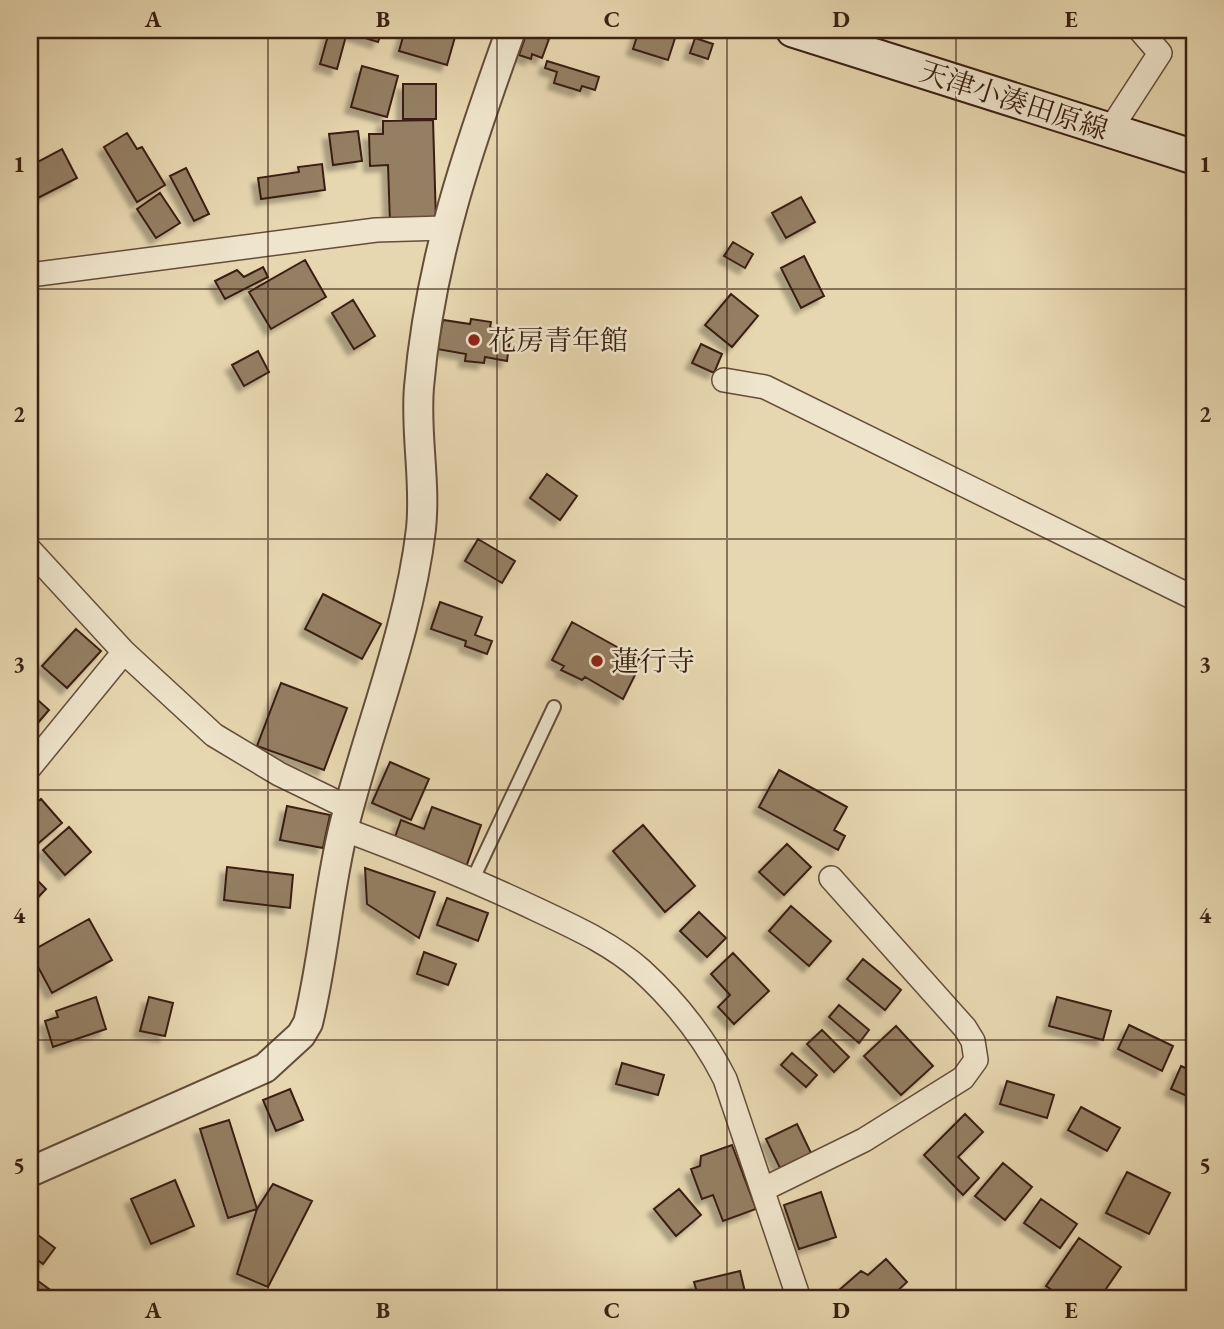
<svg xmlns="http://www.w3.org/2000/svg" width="1224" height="1329" viewBox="0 0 1224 1329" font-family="'EB Garamond','Noto Serif JP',serif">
<defs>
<filter id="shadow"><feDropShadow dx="-6" dy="6" stdDeviation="2" flood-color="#0004"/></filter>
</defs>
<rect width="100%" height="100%" fill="#e7d7b0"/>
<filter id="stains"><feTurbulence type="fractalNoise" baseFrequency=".00286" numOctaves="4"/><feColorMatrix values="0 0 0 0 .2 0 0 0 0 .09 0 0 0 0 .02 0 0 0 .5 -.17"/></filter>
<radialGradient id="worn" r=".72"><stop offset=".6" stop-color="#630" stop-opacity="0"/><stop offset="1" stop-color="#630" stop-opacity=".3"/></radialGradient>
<!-- building -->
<path fill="#947f64" stroke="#3a1f12" stroke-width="2" filter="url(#shadow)" d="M353,30h29l-4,12 -26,-8z
M405,30h52l-10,35 -48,-14z
M639,30l38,2 -9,28 -35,-11z
M329,32l17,4 -9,33 -17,-5z
M527,32l22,7 -7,19 -10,-4 -1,5 -12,-4z
M695,38l18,6 -5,15 -18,-6z
M547,61l52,16 -4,13 -13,-4 -2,5 -26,-8 3,-11 -12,-4z
M362,66l36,10 -11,41 -36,-10z
M403,84h33v35h-33z
M433,120l3,101 -46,2 -2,-58 -18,1 -1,-32h14v-13z
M358,131l4,30 -29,4 -4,-31z
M127,133l10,16 5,-2 23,38 -28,17 -33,-55z
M62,149l15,29 -47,24v-50l6,11z
M322,164l3,26 -64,9 -3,-21 41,-6 -1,-5z
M186,168l23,46 -15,7 -24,-45z
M160,193l20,30 -24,15 -19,-29z
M801,197l14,25 -29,16 -14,-25z
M733,242l20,12 -8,14 -21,-12z
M804,256l20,40 -23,12 -20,-40z
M305,260l21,37 -55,32 -22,-37z
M263,267l5,10 -43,22 -10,-18 22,-11 7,7z
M731,294l27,22 -26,31 -27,-22z
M353,300l22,36 -21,13 -22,-36z
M471,319l20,3 -1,6 21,3 -4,30 -22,-4 -1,6 -19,-2 1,-7 -29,-5 6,-29 27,4z
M701,344l21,10 -8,19 -22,-10z
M258,351l11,21 -25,14 -12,-21z
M547,474l30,22 -17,24 -30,-22z
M478,539l37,22 -13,22 -37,-22z
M323,594l58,30 -19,35 -57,-30z
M440,602l42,15 -7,18 17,6 -5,13 -22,-8 1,-5 -35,-12z
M572,622l70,39 -19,38 -38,-22 -3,3 -21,-10 3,-4 -12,-6z
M76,629l25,22 -34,37 -25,-22z
M281,683l66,25 -23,62 -67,-24z
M30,693l19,17 -19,22z
M390,762l39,17 -18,41 -39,-17z
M779,770l68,37 -13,23 11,6 -7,14 -79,-43z
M41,799l21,24 -28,24 -4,-5v-34z
M287,806l43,9 -7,33 -43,-8z
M432,807l49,18 -16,45 -72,-27 8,-23 23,9z
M643,825l52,61 -30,26 -52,-61z
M69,827l22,25 -26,23 -22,-25z
M787,844l24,23 -27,28 -25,-23z
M227,867l66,8 -3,33 -66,-8z
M365,868l70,24 -16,46 -52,-34z
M30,873l16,16 -16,17z
M447,898l41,15 -10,28 -41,-16z
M791,906l40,35 -22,25 -40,-35z
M699,912l27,26 -19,19 -27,-26z
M89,919l23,41 -60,33 -22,-41z
M424,952l32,12 -8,21 -31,-11z
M733,953l36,38 -35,33 -16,-17 12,-12 -19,-21z
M863,959l38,31 -16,20 -38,-31z
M96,997l10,32 -53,18 -8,-26 13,-4 -2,-6z
M149,997l24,6 -8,33 -25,-5z
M1057,997l54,14 -8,29 -54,-14z
M839,1005l30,25 -10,13 -30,-26z
M1129,1025l44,21 -11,25 -44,-22z
M896,1026l37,40 -32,29 -37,-39z
M822,1030l27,27 -15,15 -27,-28z
M792,1053l25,22 -11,12 -25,-22z
M622,1063l42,12 -6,20 -42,-11z
M1181,1066l13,6v27l-23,-10z
M1007,1081l47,14 -7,23 -47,-14z
M290,1089l13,31 -27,11 -13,-31z
M1081,1107l39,21 -13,23 -39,-21z
M965,1114l18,18 -25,25 21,21 -16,17 -39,-40z
M229,1120l28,89 -29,9 -28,-89z
M797,1124l14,29 -31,15 -14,-29z
M732,1145l24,64 -33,12 -10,-26 -11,4 -11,-30 9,-3 1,-10z
M1003,1163l29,24 -27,33 -30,-24z
M1127,1172l43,21 -21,41 -43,-21z
M175,1180l19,46 -43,18 -20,-45z
M273,1184l39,17 -44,86 -31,-13 20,-65z
M679,1189l22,26 -25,21 -22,-27z
M821,1192l15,45 -37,12 -15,-44z
M1041,1199l36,25 -17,24 -36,-25z
M30,1229l25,19 -12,16 -13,-10z
M1079,1238l42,29 -22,32h-34l-19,-13z
M886,1259l21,23 -14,13 3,4h-50l-8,-8 23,-20 7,4z
M740,1271l6,25 -47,3 -5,-17z
M30,1275l30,22 -2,2h-28z
M1019,1290l14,9h-20z
M675,1292l2,7h-27z"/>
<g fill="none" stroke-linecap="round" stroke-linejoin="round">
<!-- service casing -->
<g stroke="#654d3a" stroke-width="16">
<path id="service" d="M473,879l81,-172"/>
</g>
<!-- minor casing -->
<g stroke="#654d3a" stroke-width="26">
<path id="minor" d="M1110,130l50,-77 -20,-23
M30,275l346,-45 68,-2
M724,380l41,7 429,211
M30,550l94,102 90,83 65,39 70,34
M30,767l94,-115
M343,829c67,25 132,51 197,82 34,16 72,33 101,59 34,31 63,67 84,109l74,220
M764,1189l100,-49 99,-62 13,-18 -3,-19 -8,-13 -134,-150"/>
</g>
<!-- tertiary casing -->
<g stroke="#654d3a" stroke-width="32">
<path id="tertiary" d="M30,1172l235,-104 36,-33 7,-12c16,-65 20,-133 36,-197 25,-99 65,-195 77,-297 5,-48 -6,-95 -2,-142 11,-128 49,-238 92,-357"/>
</g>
<!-- secondary casing -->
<g stroke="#3a1f12" stroke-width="37">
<path id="secondary" d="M793,30l401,127"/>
</g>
<!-- service -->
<use href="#service" stroke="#efe5cc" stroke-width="12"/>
<!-- minor -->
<use href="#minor" stroke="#efe5cc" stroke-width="23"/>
<!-- tertiary -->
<use href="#tertiary" stroke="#efe5cc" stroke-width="28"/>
<!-- secondary -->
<use href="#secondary" stroke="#efe5cc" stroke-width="33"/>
</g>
<!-- grid -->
<path fill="none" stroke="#3a1f12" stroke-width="2" stroke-opacity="0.55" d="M268,30v1269M497,30v1269M727,30v1269M956,30v1269M30,289h1164M30,539h1164M30,790h1164M30,1040h1164"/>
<!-- markers -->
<g fill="#8f2418" stroke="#efe5cc" stroke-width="2.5">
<circle cx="474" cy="340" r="7"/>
<circle cx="597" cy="661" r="7"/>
</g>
<g text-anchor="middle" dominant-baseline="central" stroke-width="5" stroke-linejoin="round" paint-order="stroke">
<!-- street labels -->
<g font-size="28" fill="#3a1f12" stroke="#efe5cc">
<text transform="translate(1014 100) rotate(18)">天津小湊田原線</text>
</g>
<!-- poi labels -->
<g font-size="28" fill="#3a1f12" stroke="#efe5cc" text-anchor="start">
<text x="488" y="340">花房青年館</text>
<text x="611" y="661">蓮行寺</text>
</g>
</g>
<!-- margin -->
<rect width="1224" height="1329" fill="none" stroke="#e7d7b0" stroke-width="77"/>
<rect x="38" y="38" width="1148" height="1252" fill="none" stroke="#3a1f12" stroke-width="2.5"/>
<g font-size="23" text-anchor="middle" font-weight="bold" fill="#3a1f12">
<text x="153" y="27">A</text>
<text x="383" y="27">B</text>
<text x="612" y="27">C</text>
<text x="841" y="27">D</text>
<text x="1071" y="27">E</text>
<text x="19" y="172">1</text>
<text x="1205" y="172">1</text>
<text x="19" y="422">2</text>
<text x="1205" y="422">2</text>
<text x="19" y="672">3</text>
<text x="1205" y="672">3</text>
<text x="19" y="923">4</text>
<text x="1205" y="923">4</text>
<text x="19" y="1173">5</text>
<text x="1205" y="1173">5</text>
<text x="153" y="1318">A</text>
<text x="383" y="1318">B</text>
<text x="612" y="1318">C</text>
<text x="841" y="1318">D</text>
<text x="1071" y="1318">E</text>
</g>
<rect width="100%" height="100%" filter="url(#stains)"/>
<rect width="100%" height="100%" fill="url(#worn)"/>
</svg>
